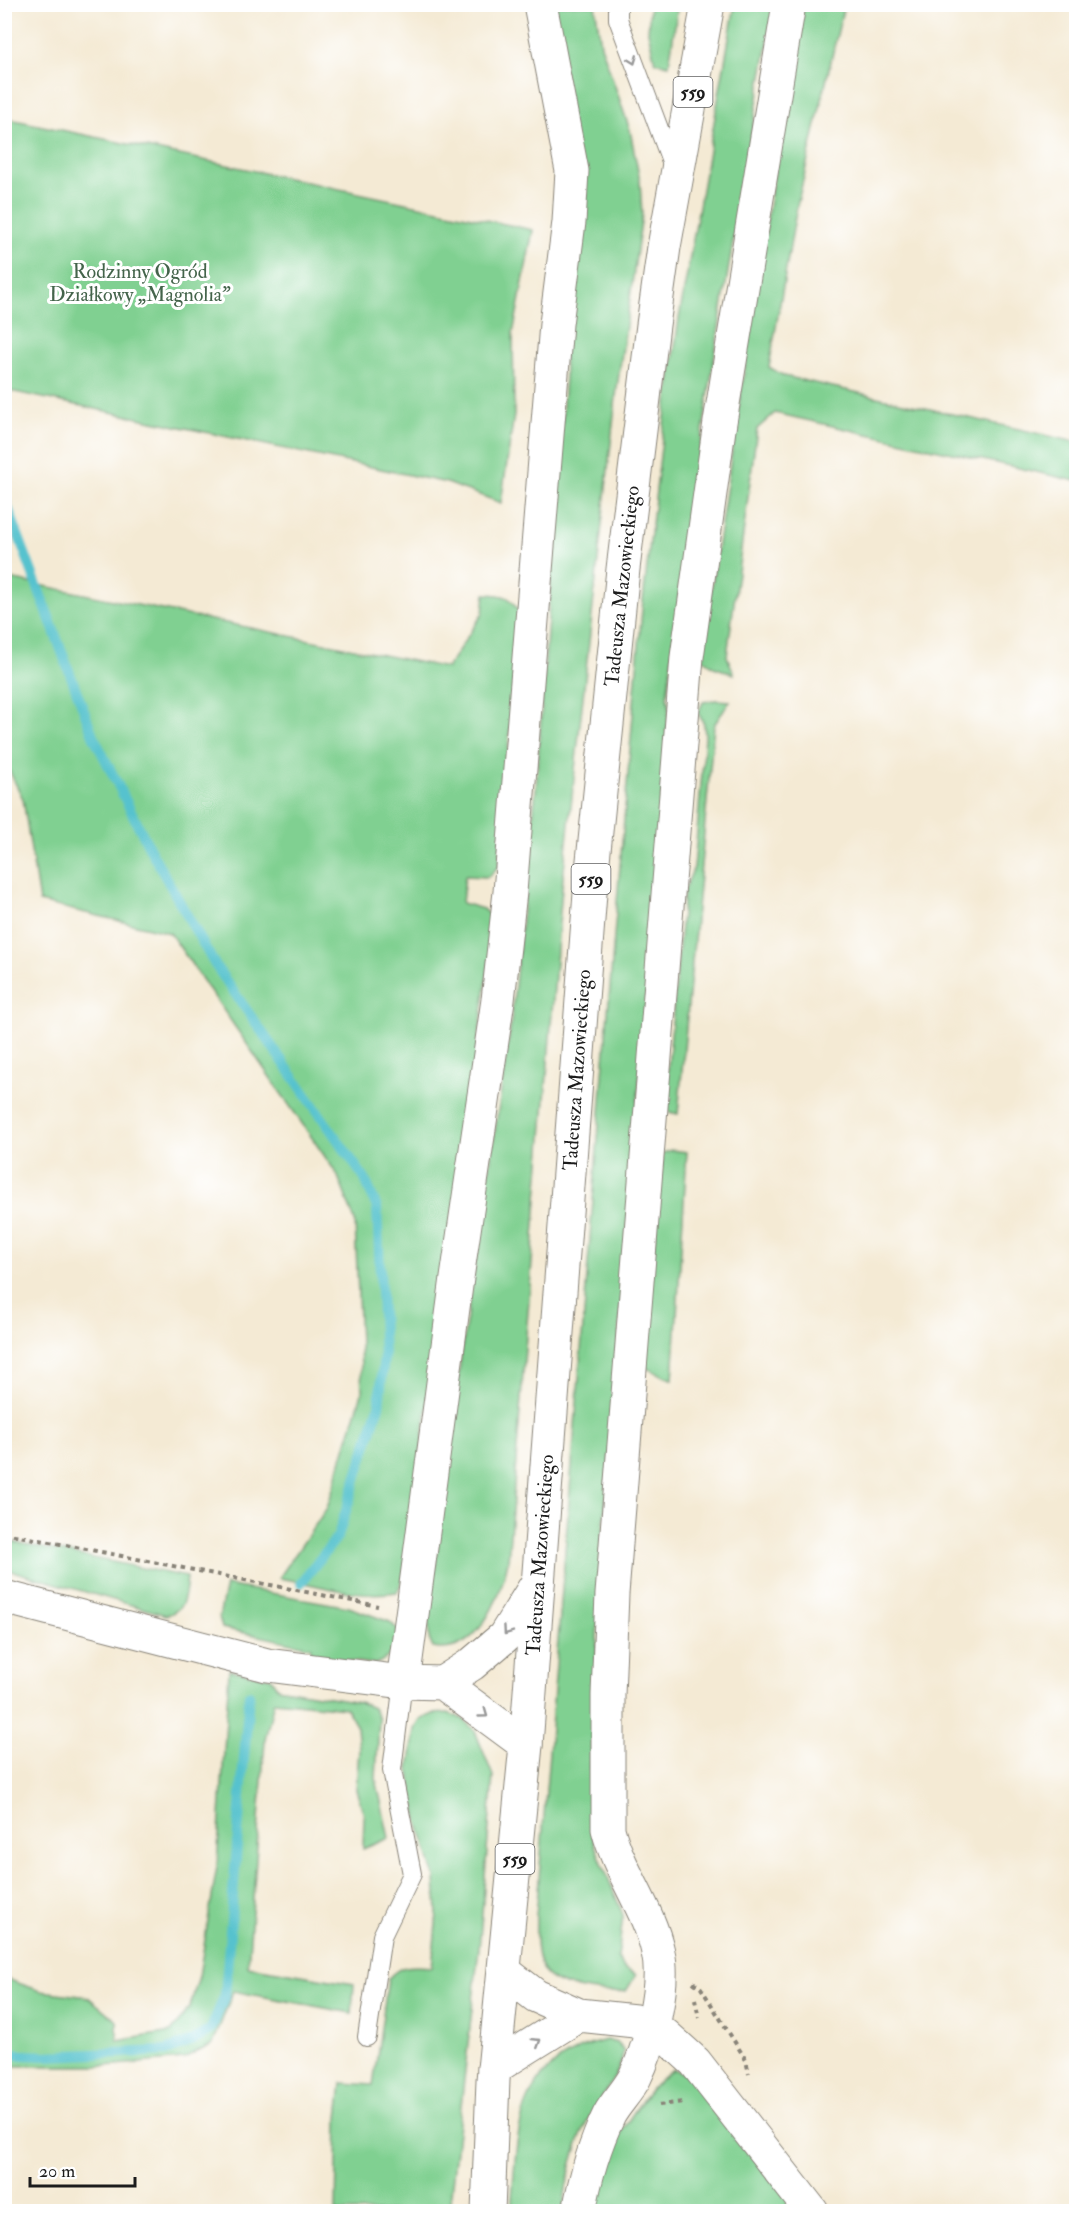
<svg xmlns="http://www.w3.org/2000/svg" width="1081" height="2216" viewBox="0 0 1081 2216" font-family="'IM FELL Double Pica',serif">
<rect width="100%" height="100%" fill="#fff"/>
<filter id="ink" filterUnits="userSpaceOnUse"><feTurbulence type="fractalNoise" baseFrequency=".0167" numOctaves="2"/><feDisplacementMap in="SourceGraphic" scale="12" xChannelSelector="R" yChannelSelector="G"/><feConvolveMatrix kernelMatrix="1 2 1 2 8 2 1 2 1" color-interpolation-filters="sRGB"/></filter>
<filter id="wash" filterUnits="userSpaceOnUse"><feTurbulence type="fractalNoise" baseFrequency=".008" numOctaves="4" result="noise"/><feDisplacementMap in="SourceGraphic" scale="24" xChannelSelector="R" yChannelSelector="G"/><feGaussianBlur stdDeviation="1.35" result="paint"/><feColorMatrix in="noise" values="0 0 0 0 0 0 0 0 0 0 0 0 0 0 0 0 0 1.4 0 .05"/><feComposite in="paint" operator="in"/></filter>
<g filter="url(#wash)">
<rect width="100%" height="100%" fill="#f4ead4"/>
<!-- green -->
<path fill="#80d091" stroke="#4e7656" stroke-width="1.5" d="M554,5h41l6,40 29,85 10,51 2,34 -25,173 -55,500 -54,673c-7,35 -30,96 -75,87l-4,-9v-21l31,-254 50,-333 26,-242 29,-413z
M650,5h28l-9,60 -14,-3 -7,-30z
M735,5h40c-43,229 -80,460 -108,692l2,8 -68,857 -10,194 -1,63 5,26 28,70 -5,43 6,10 12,7 -10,16c-20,3 -70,-2 -82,-19 -10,-15 -8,-39 -8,-56l78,-980 28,-327 20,-170 17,-121z
M804,5h40l-47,201 -28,161 15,9 292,66v39l-301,-68 -18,16 -30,227 7,18 -20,-7 -13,-10 72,-477z
M5,118l528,112 -20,104 1,81 -13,88 -54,-20 -442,-93z
M5,578l442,90 36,-55 2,-19c19,1 27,1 34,20l-20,252 -11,11 -23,-1 -3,27 21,6 12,12 -92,659 -6,12c-38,7 -81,-8 -118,-14l48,-70 35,-115 -7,-172 -18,-47 -167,-241 -131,-31 -16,-103 -18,-37z
M716,700l14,1 -16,24 -36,389 -9,-2 -4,-11 19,-210 10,-24 11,-130 -1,-13 -6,-11 5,-11z
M671,1150l16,2 -14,228 -31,-14 21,-213z
M4,1540l183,37c-2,17 -1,34 -21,38l-161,-46z
M226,1585l123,22 41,15 11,11c-6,15 -10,26 -26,31l-65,-7 1,-10 -89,-19 -3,-11z
M229,1670l42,8 6,10 83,14 13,6 6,11 -3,60 13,59 -26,11 1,-34 -8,-25 3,-41 -2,-22 -11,-19 -72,-7 -9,39 -17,226 106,18 -2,29 -119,-22 -20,53 -29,15 -79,7h-100l-1,-88 37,13 47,6 29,24v20l54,-9 19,-25 9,-31 18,-110z
M448,1713l15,6 12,12 18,45 -13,163 -31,272 -113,1 2,-94 4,-35 31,2 15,-106c13,-16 25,-13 44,-12l5,-54 -2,-35 -17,-57 -9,-52 6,-40 5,-9 13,-6z
M606,2040l11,3 6,6c1,23 -26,51 -36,73 -13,28 -21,59 -24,89l-52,1c7,-80 1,-148 95,-172z
M673,2069l31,13 101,130h-209c2,-13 3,-26 7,-38 9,-31 43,-88 70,-105z"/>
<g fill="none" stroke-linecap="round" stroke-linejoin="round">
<!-- stream -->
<path stroke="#56c2ce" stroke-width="10" d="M4,497l89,238 59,118 63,112 150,214 12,29 7,148 -5,50 -41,130 -37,47
M4,2054l41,2 121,-5 27,-10 18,-12 14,-34 24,-300"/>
</g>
</g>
<g filter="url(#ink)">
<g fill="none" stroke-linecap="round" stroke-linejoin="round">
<!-- lane casing -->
<g stroke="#888378" stroke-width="20">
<path id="lane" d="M618,4v15l56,150
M367,2037l15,-101 30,-62 -20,-104 11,-88"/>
</g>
<!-- street casing -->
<g stroke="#888378" stroke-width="35">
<path id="street" d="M4,1597l263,68 136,17 39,1 30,-19 32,-27 34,-55
M403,1682l54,-404 41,-278 12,-108 46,-568 13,-102 3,-51 -32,-167
M442,1683l84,62
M505,1972l31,24 43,19 56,6 30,14 30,27 117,150
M494,2068l85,-53
M579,2212c6,-34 15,-66 30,-97 7,-13 19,-24 26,-38 15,-30 31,-92 23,-125 -9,-43 -39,-80 -50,-123v-134l4,-101 75,-937 33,-235 69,-418"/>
</g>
<!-- primary casing -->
<g stroke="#888378" stroke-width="35">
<path id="primary" d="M488,2212l5,-132 33,-335 65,-865 32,-311 30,-244 11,-78 44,-243"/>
</g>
<!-- path -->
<path stroke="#888378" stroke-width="4" stroke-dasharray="4.5 4.5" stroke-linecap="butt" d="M4,1533l374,73
M693,1982l8,6 45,72 3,14
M695,1999l4,19
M659,2105l25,-3"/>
<!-- lane -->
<use href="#lane" stroke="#fff" stroke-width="18"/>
<!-- street -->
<use href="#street" stroke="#fff" stroke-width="33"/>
<!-- primary -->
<use href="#primary" stroke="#fff" stroke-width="33"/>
</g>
<!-- one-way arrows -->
<defs><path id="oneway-chevron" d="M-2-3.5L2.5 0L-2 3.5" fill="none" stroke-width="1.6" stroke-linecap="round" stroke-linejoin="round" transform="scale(1.5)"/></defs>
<g stroke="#999">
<use href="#oneway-chevron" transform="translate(633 60) rotate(69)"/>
<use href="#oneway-chevron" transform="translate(507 1631) rotate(125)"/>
<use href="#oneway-chevron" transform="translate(484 1714) rotate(36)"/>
<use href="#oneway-chevron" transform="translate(537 2042) rotate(-32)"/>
</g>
</g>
<g text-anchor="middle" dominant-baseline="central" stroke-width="6" stroke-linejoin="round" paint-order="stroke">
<!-- shield labels -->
<g fill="#fff" stroke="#606060" stroke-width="1.5">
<rect x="673.5" y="77" width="39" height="30" rx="4.5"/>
<rect x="571.5" y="864" width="39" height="30" rx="4.5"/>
<rect x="495.5" y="1844" width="39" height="30" rx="4.5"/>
</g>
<g font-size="18" font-weight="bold" fill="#1c1c1c">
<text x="693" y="92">559</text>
<text x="591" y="879">559</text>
<text x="515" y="1859">559</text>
</g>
<!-- park labels -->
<g font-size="20" fill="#44644b" stroke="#fff">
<text x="140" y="271">Rodzinny Ogród<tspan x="140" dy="23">Działkowy „Magnolia”</tspan></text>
</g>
<!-- street labels -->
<g font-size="20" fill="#1c1c1c" stroke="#fff">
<text transform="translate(622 586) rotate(-84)">Tadeusza Mazowieckiego</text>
<text transform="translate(577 1070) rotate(-86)">Tadeusza Mazowieckiego</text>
<text transform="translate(540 1555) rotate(-86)">Tadeusza Mazowieckiego</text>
</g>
</g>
<!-- margin -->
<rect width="1081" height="2216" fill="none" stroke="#fff" stroke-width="24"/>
<!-- scale -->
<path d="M30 2177v9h105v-9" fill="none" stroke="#1c1c1c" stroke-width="3"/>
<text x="39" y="2177" font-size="18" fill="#1c1c1c" stroke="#ffffff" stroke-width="4.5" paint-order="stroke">20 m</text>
</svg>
